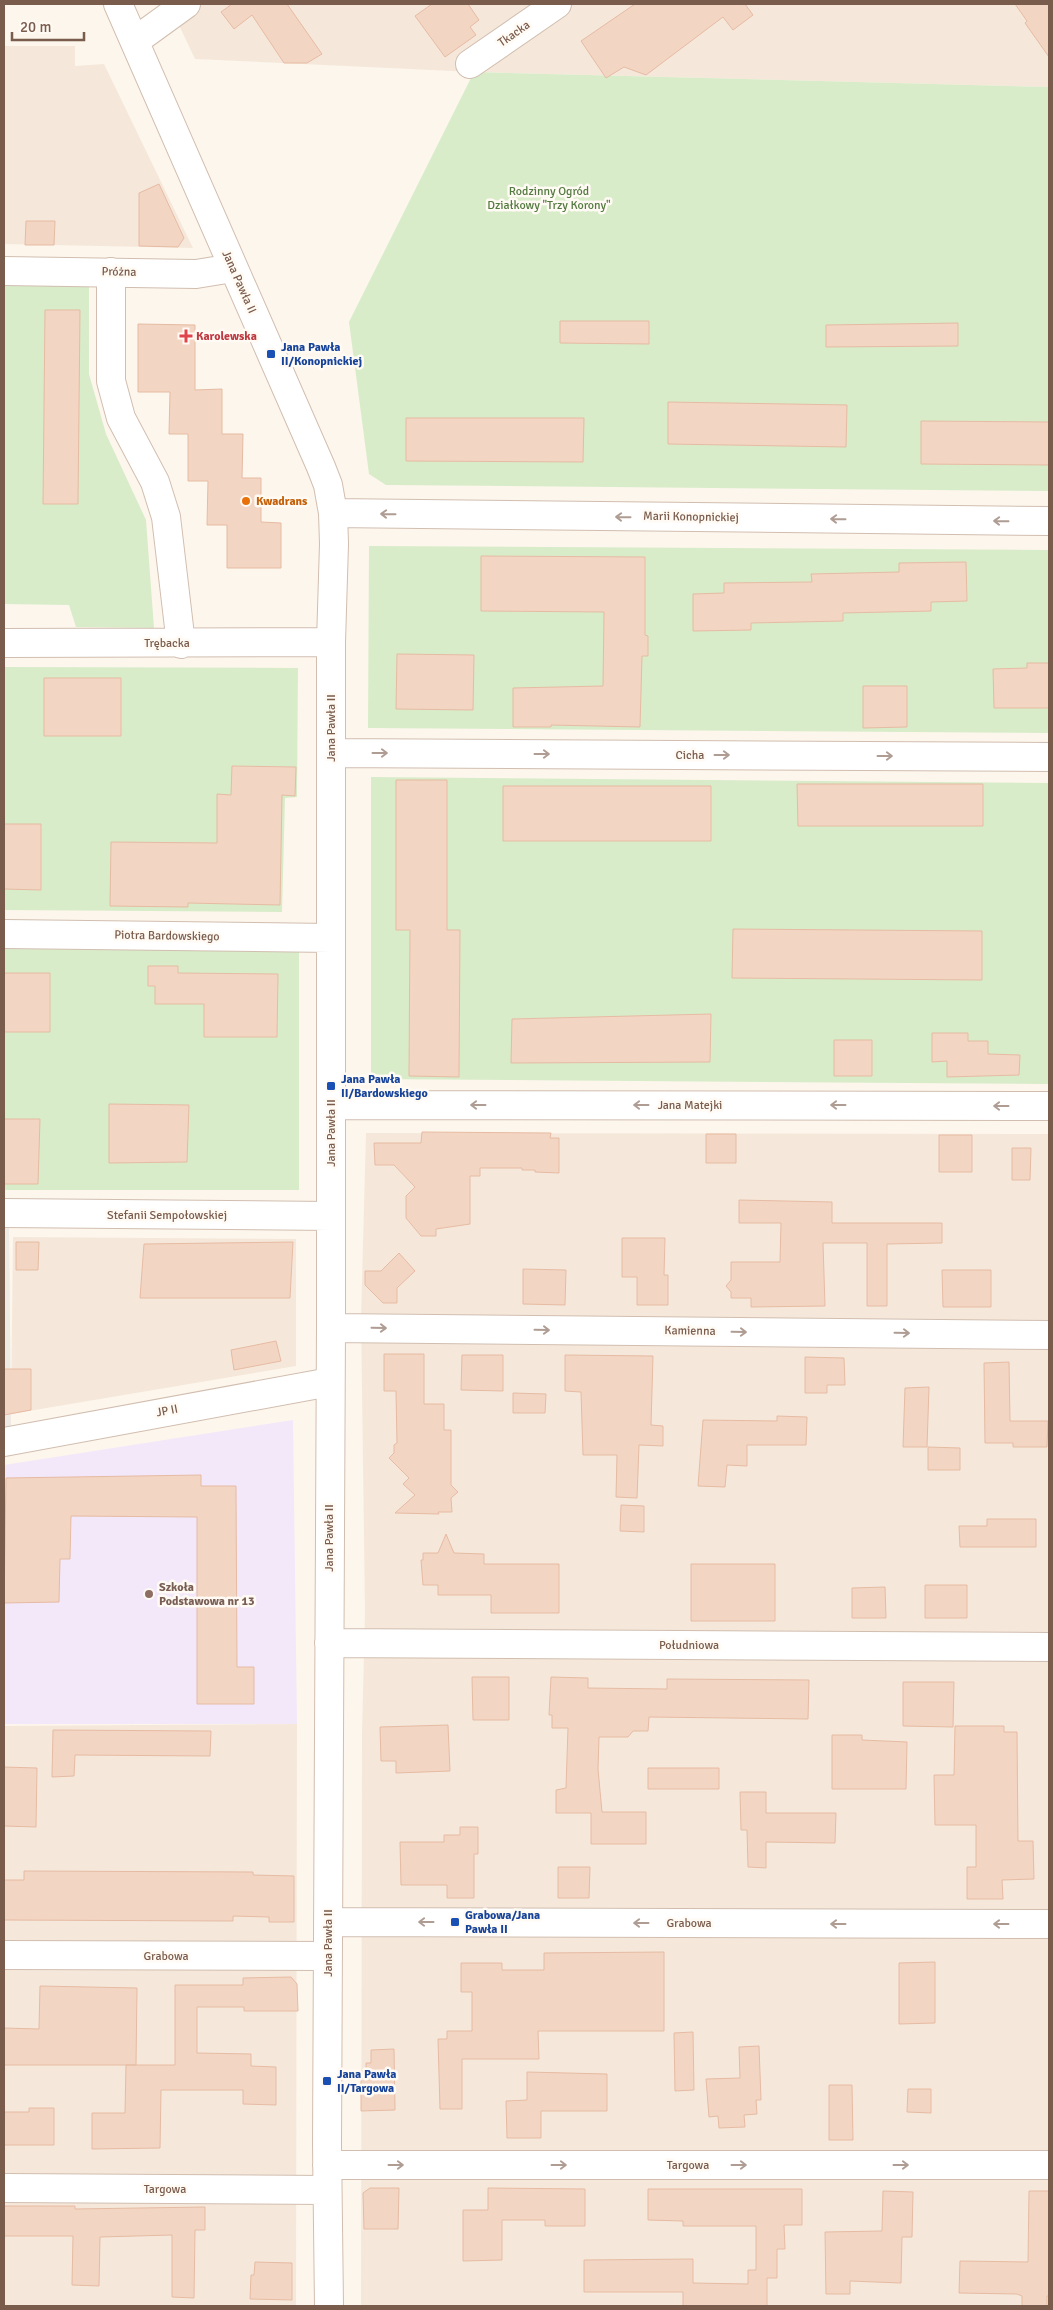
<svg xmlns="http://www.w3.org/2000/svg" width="1053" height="2310" viewBox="0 0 1053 2310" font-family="Signika,sans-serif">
<rect width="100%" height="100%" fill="#fdf6ec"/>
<!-- residential -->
<path fill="#f5e8da" d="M169,4h880v83l-575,-15 -279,-13z
M4,46h71v20l29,-2 89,184 -189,-4z
M366,1133l683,1v1172h-688l1,-573 3,-121 -4,-295z
M13,1237l283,2v127l-285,48z
M297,1724l-1,582h-292v-580z"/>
<!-- industrial -->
<path fill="#efe9e4" d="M4,1211h5l2,216h-7z"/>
<!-- education -->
<path fill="#f3e8fa" d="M293,1420l4,304h-293v-259z"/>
<!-- green -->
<path fill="#d8ecc9" d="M474,72l575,15v404l-663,-6 -17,-11 -20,-152z
M4,284h85v90l17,60 40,86 8,108 -78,-1 -7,-22 -65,-1z
M369,546l680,4v183l-681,-5z
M4,667l294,1 -1,129 -12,1 -3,114 -278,-2z
M371,777l678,6v301l-678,-5z
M4,949l295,1v240h-295z"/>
<!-- building -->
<path fill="#f3d5c3" stroke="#e6bba3" d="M232,4h55l35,50 -15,9h-23l-32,-48 -18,14 -13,-17z
M432,4h36l11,16 -9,7 6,8 -31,22 -30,-41z
M635,4h110l8,11 -20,15 -10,-13 -77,58 -22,-8 -18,11 -25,-37z
M1015,4h34v53l-24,-34 2,-2z
M159,184l25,54 -6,9 -39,-1v-53z
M26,221h29l-1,24h-29z
M45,310h35l-2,194h-35z
M560,321h89v23l-89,-1z
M958,323v23l-132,1v-22z
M138,324l57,1v65l27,-1v45h21l-1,44h19v44l20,1v45h-54v-43h-20l1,-44h-20v-47h-19l1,-42h-32z
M668,402l179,3 -1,42 -178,-3z
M406,418h178l-1,44 -177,-1z
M921,421l128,1v43l-128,-1z
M481,556l164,1v78l3,1v20h-6l-2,71 -89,-2v2h-38v-39l90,-2 1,-74 -123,-1z
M966,562l1,39 -36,1v9l-88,2v8l-92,2v7l-58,1v-37l31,-1v-10l88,-1 -1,-8 88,-2v-9z
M397,654l77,1 -1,55 -77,-1z
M1027,663h22v45h-55l-1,-39 34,-1z
M44,678h77v58h-77z
M863,686h44v41l-44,1z
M232,766l64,1 -1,29 -13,-1 -2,110 -92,-2v4l-78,-1 1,-64 106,1v-49l14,1z
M396,780h51v150h13l-1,147 -50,-1 1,-146h-14z
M797,784h186v42h-185z
M503,786h208v55h-208z
M4,824h37v66l-37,-1z
M733,929l249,2v49l-250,-2z
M148,966h30v7l100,1 -1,63h-73v-33h-49v-18h-7z
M4,973h46v59h-46z
M711,1014l-1,48 -199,1 1,-44z
M932,1033h36v8h20v13l32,1 -1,20 -72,2v-16l-15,1z
M834,1040h38v36h-38z
M109,1104l80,1 -2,57 -78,1z
M4,1119h36l-2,65h-34z
M422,1132l129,1 -1,5h9v35l-24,-1v-2h-13v-2h-42v8h-10v48l-34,5v7h-15l-15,-18v-22l9,-9 -21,-22h-19l-1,-22h47z
M706,1134h30v29h-30z
M939,1135h33v37h-33z
M1012,1148h19l-1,32h-18z
M739,1200l93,2v21h110v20l-55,1v62h-20v-63h-44l2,63 -74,1v-9h-20v-6l-5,-6 5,-6v-18h49l1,-39h-42z
M622,1238h43l-1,37h4v30h-31v-28h-15z
M16,1242h23l-1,28h-22z
M293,1242l-3,56h-150l4,-54z
M399,1253l16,18 -18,17v15h-14l-18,-18v-14h16z
M523,1269l43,1 -1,35 -42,-1z
M942,1270h49v37h-48z
M276,1341l5,20 -47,9 -3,-20z
M384,1354h40v50h20v26h7v55l7,7 -7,6 1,14h-14l1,2 -44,-1 20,-18 -12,-11 6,-6 -20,-20 5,-5v-8l3,-2 -1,-52h-12z
M462,1355h41v36l-42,-1z
M565,1355l88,1 -2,69 12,1v20l-24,-1 -2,53 -21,-1 1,-42h-34l-2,-63 -16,-1z
M805,1357l39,1 1,27h-18v8h-22z
M1009,1362l1,59h38l-1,26h-34v-4h-28l-1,-80z
M4,1369h27v41l-27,5z
M929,1387l-2,60h-24l2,-59z
M513,1393l33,1 -1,19h-32z
M777,1416l30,1 -1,28h-59v21l-20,-1 -2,22 -27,-1 5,-66 74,1z
M928,1447l32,1v22h-32z
M201,1475v11h35l1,181h17v37h-57v-187l-126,-1 -1,43h-10l-1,43 -55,1 2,-125z
M621,1505l23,1v26l-24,-1z
M987,1519h49v28h-76l-1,-21h28z
M446,1534l8,19 30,1v10h75v49h-68v-18h-53v-10h-15l-2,-25h2v-7h15z
M691,1564h84v57h-84z
M925,1585h42v33h-42z
M885,1587l1,31h-34v-30z
M472,1677h37v43h-36z
M551,1677l37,1v10l79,1v-10l142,1 -1,39 -159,-2 -1,14h-15l-5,6h-29l-1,32 4,43h44v32h-55v-31h-35v-23l10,-2 2,-60h-16v-13h-3z
M903,1682h51l-1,45 -50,-1z
M448,1725l2,46 -54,2v-12h-15l-1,-34z
M955,1726h49v6h13l1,109h15l1,38 -32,1 1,19h-36v-32h9v-42h-41l-1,-50h20z
M53,1730l158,1 -1,25 -135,-1 -1,21 -22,1z
M832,1735h30v5l45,2 -1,47h-74z
M4,1767l33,1 -1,59 -32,-1z
M648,1768h71v21h-71z
M740,1792h26v21h70l-1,30 -69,-1v26l-18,-1 -1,-37h-6z
M460,1827h18v27h-4v44h-27v-13h-46l-1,-43h44v-7h16z
M558,1867h32l-1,31h-31z
M24,1871l229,1v3l41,1v46h-25v-5l-36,-1v5l-229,-1v-40h20z
M664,1952v79h-126l1,28h-77v50h-22l-2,-70h9v-8h25v-39h-11v-29h41v7h42v-17z
M935,1962v61l-36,1v-61z
M291,1977l6,7 1,27h-54v-4h-47v46l54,1v12l25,1v38l-33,-1v-14h-82l-1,58 -68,1v-36h33l1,-48h49v-80h68v-7z
M40,1986l97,2 -1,77h-132v-37l35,1z
M693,2032l1,58 -19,1 -1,-58z
M759,2046l2,54h-5l1,14 -13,1 1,12 -26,1 -1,-12 -9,1 -3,-38 34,-1 -1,-31z
M394,2049l1,61 -34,1v-40h5v-8h5v-13z
M527,2072l80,2v37h-66v27h-34l-1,-37 21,-1z
M829,2085h23l1,55h-24z
M908,2089h23v24l-24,-1z
M29,2108h25v37h-50v-33h25z
M370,2188h29l-1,41h-34l-1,-36z
M488,2188l97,1v37h-40v-6h-43v40l-39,1v-51h25z
M648,2189h154v36h-18l1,24h-8v29h-10v28h-84v-14h-99v-32l109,-1v24l55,1v-14h8v-44h-73v-5l-35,-1z
M883,2191l30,1 -1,45h-10l-1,46 -51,-2v13h-24l-1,-62 57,-1z
M1029,2191h20v105h-2v10h-25v-10l-5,-2 -58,-1 1,-32 68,1z
M4,2206h71v3l130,-2v23h-10l-1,68 -22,-1v-62l-72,2 -1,49 -27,-1 1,-49h-69z
M255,2262l37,1v37l-42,-1 1,-24h3z"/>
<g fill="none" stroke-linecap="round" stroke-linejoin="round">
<!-- minor casing -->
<g stroke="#d1beb0" stroke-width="30">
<path id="minor" d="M118,4l203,463 7,18 5,28 1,31 -3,98v686l-4,816 2,162
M135,41l51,-37
M470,64l87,-60
M4,271l192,3 37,-6
M111,272v109l10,37 34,64 11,35 15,127
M333,513l716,8
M4,643l327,-1
M331,753l718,4
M4,934l327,4
M331,1105l718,1
M4,1213l327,3
M331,1328l718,7
M4,1442l326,-60
M329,1643l720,4
M328,1922l721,2
M4,1955l324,1
M327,2165h722
M4,2188l323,2"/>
</g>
<!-- minor -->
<use href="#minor" stroke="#fff" stroke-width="28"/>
</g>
<!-- one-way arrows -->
<defs><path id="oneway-shaft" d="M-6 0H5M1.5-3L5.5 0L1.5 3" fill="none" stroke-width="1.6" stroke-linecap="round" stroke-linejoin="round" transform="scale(1.25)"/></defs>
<g stroke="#af9d94">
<use href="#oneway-shaft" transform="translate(388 514) rotate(-179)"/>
<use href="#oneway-shaft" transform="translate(623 517) rotate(-179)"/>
<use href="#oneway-shaft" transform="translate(838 519) rotate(-179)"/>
<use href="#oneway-shaft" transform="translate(1001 521) rotate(-179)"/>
<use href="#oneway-shaft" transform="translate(380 753)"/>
<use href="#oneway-shaft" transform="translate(542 754)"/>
<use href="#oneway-shaft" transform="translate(722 755)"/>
<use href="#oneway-shaft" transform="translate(885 756)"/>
<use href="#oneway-shaft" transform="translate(478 1105) rotate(-180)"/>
<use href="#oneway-shaft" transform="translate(641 1105) rotate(-180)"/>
<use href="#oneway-shaft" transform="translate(838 1105) rotate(-180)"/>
<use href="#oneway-shaft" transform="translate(1001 1106) rotate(-180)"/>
<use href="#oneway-shaft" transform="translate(379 1328) rotate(1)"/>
<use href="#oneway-shaft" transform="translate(542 1330) rotate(1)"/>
<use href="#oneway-shaft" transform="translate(739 1332) rotate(1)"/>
<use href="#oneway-shaft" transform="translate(902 1333) rotate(1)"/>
<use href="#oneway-shaft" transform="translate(426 1922) rotate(-180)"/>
<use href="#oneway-shaft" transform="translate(641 1923) rotate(-180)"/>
<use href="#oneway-shaft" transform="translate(838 1924) rotate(-180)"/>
<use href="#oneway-shaft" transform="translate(1001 1924) rotate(-180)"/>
<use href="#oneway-shaft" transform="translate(396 2165)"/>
<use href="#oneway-shaft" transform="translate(559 2165)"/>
<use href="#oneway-shaft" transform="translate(739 2165)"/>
<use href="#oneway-shaft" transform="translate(901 2165)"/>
</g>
<!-- markers -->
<path fill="#e0444e" stroke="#fffaf3" stroke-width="2" d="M183.5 328.5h5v5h5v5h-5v5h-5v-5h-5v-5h5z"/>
<g fill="#1a4fb4" stroke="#fffaf3" stroke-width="2">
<rect x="266" y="349" width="10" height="10" rx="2.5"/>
<rect x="326" y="1081" width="10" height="10" rx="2.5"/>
<rect x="450" y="1917" width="10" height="10" rx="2.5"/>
<rect x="322" y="2076" width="10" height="10" rx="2.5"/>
</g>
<circle fill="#e8710a" stroke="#fffaf3" stroke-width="2" cx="246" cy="501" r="5"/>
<circle fill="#8d6e63" stroke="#fffaf3" stroke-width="2" cx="149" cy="1594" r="5"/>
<g text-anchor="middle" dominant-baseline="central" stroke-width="5" stroke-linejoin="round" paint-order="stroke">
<!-- street labels -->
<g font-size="12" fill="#7a5c4d" stroke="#fffaf3">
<text transform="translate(514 34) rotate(-35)">Tkacka</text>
<text transform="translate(119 272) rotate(1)">Próżna</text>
<text transform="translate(239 282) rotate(66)">Jana Pawła II</text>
<text transform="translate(691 517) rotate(1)">Marii Konopnickiej</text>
<text x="167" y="643">Trębacka</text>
<text transform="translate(331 728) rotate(-90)">Jana Pawła II</text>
<text x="690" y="755">Cicha</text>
<text transform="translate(167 936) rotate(1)">Piotra Bardowskiego</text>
<text x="690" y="1105">Jana Matejki</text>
<text transform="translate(331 1133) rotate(-90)">Jana Pawła II</text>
<text x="167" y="1215">Stefanii Sempołowskiej</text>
<text transform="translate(690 1331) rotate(1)">Kamienna</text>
<text transform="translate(167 1411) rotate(-11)">JP II</text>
<text transform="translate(329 1538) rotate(-90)">Jana Pawła II</text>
<text x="689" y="1645">Południowa</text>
<text x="689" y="1923">Grabowa</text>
<text transform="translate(328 1943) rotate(-90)">Jana Pawła II</text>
<text x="166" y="1956">Grabowa</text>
<text x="688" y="2165">Targowa</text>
<text x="165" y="2189">Targowa</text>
</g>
<!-- park labels -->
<g font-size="12" fill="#537a41" stroke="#fffaf3">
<text x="549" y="191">Rodzinny Ogród<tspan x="549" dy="14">Działkowy "Trzy Korony"</tspan></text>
</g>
<!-- health labels -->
<g font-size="12" font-weight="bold" fill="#be3a42" stroke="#fffaf3" text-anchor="start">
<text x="196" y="336">Karolewska</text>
</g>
<!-- transit labels -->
<g font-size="12" font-weight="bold" fill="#164399" stroke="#fffaf3" text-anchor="start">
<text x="281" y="347">Jana Pawła<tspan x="281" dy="14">II/Konopnickiej</tspan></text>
<text x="341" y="1079">Jana Pawła<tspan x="341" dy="14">II/Bardowskiego</tspan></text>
<text x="465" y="1915">Grabowa/Jana<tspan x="465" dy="14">Pawła II</tspan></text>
<text x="337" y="2074">Jana Pawła<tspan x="337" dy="14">II/Targowa</tspan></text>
</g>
<!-- food labels -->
<g font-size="12" font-weight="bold" fill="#c56008" stroke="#fffaf3" text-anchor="start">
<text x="256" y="501">Kwadrans</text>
</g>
<!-- education labels -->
<g font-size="12" font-weight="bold" fill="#785e54" stroke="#fffaf3" text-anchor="start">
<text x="159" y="1587">Szkoła<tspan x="159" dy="14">Podstawowa nr 13</tspan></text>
</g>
</g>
<!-- border -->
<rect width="1053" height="2310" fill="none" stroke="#7a5c4d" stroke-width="10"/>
<!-- scale -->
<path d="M12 32v8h72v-8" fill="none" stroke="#7a5c4d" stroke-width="2.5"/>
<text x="20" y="32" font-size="15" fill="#7a5c4d" stroke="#fffaf3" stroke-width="4" paint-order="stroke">20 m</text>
</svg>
